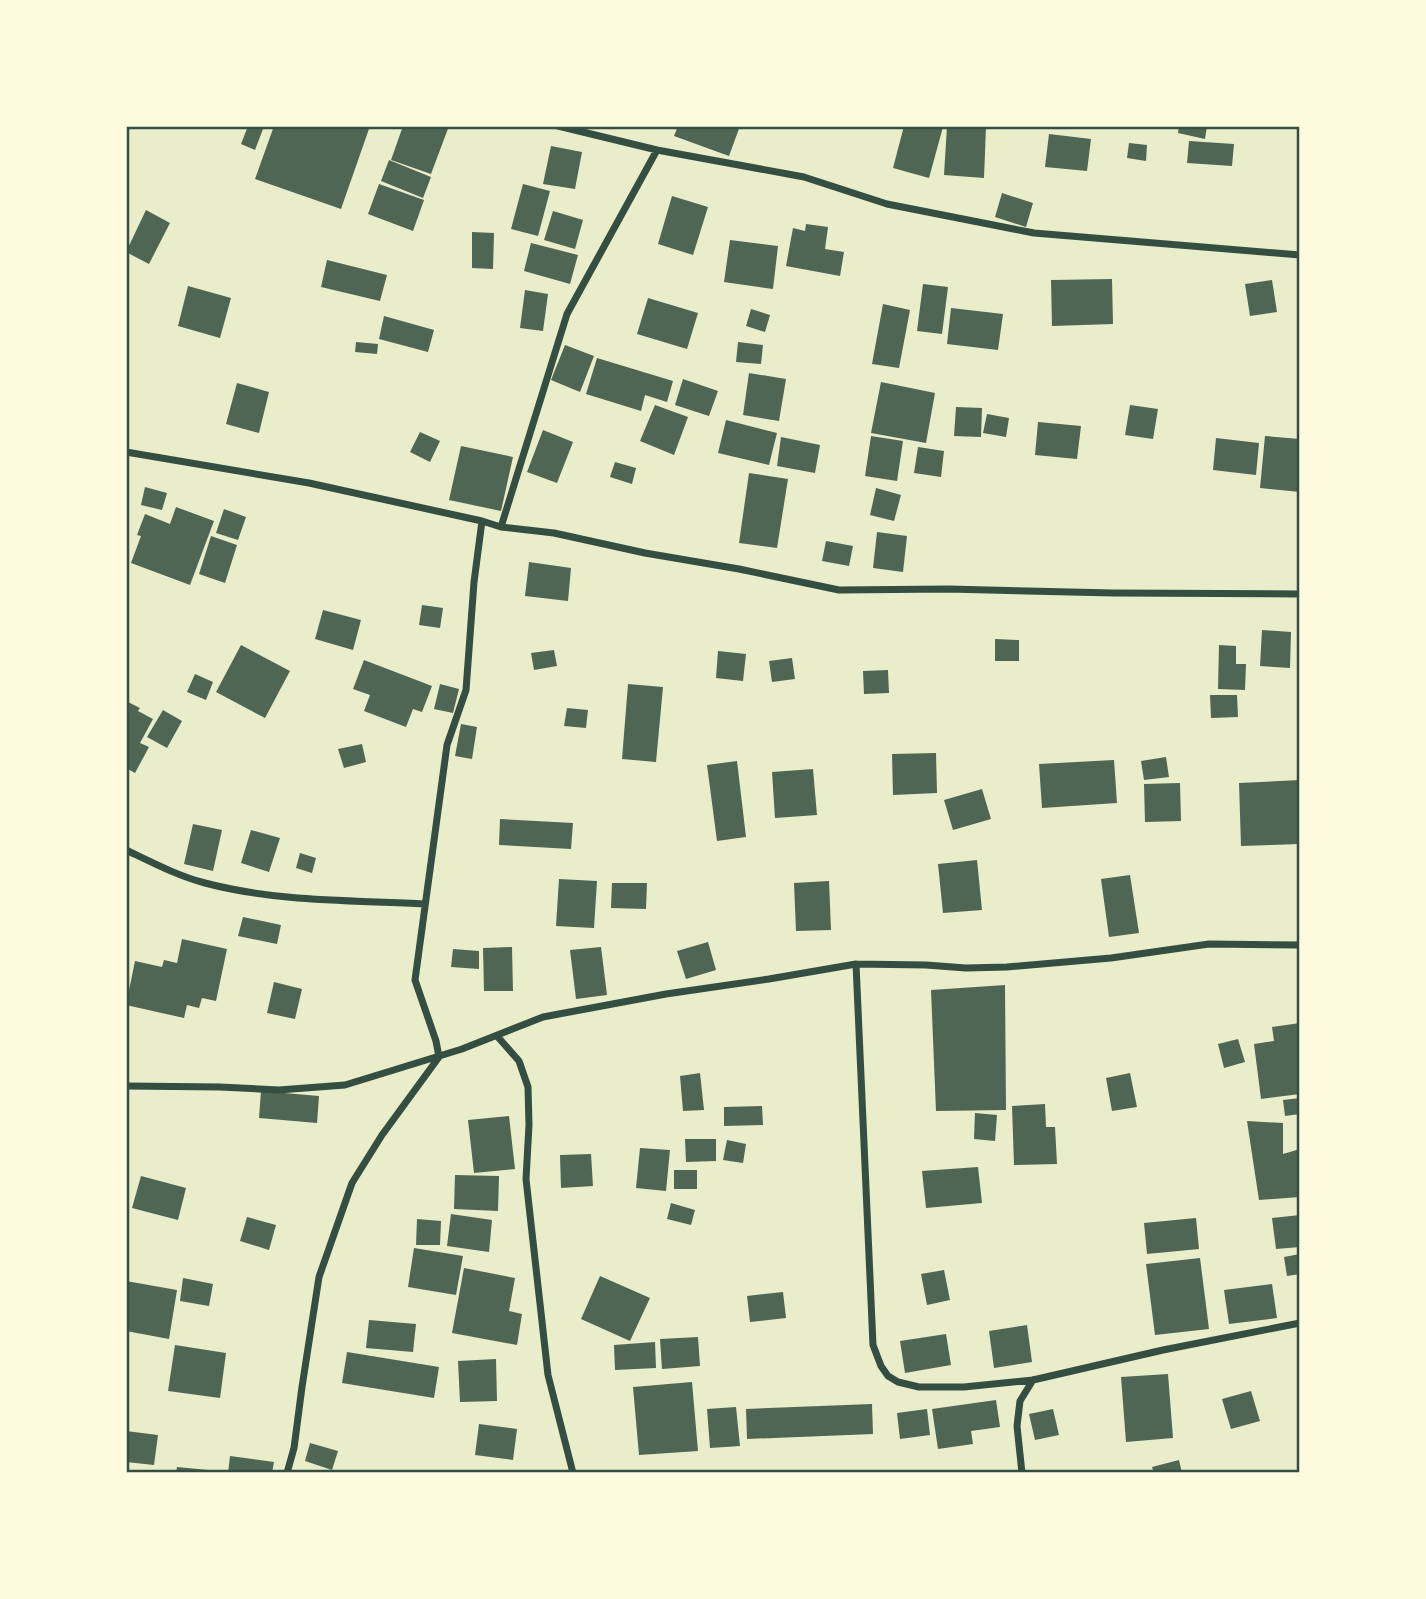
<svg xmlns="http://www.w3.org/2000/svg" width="1426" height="1599" viewBox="0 0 1426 1599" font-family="'Varela Round',sans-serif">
<rect width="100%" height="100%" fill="#e9edc9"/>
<!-- building -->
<path fill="#4f6655" d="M248,126h7l8,3 -8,21 -14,-6z
M274,126h96l-29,83 -86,-30z
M403,126h46l-18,48 -40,-14z
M678,126h62l-11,30 -55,-20z
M904,126l39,1 -14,51 -36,-10z
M947,126l39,1 -2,51 -40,-3z
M1179,126h28l-2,13 -27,-6z
M1049,134l42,5 -4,32 -42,-4z
M1189,141l45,3 -2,22 -45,-3z
M1129,143l18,2 -1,16 -19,-3z
M551,146l31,6 -7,37 -32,-5z
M389,160l42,17 -8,21 -42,-17z
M379,184l45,16 -11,31 -45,-17z
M523,184l27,7 -12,45 -27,-7z
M1002,193l31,10 -7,24 -31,-10z
M672,196l36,11 -15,48 -35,-11z
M146,210l24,13 -21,41 -23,-12z
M553,211l30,9 -8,29 -31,-9z
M806,224l22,3 -3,22 19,3 -4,24 -54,-10 7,-38 12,3z
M472,232l22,1 -1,36 -21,-1z
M730,240l48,6 -5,43 -49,-7z
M531,243l47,12 -8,29 -46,-13z
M327,260l60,15 -7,26 -59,-14z
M1112,279l1,45 -61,2 -1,-46z
M1272,280l5,32 -27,4 -5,-32z
M923,284l25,3 -6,47 -25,-3z
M188,286l43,12 -11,40 -42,-12z
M525,290l23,4 -5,37 -23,-3z
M648,298l50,15 -11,36 -50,-15z
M883,304l27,6 -11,58 -27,-4z
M951,308l52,6 -5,36 -51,-6z
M751,309l19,6 -5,17 -19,-6z
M384,316l50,14 -6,22 -49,-13z
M356,342l22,2 -1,10 -22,-2z
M738,342l25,3 -2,19 -25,-2z
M565,345l29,11 -14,36 -29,-12z
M597,358l76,23 -6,21 -22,-7 -4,16 -55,-17z
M749,373l37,6 -7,42 -36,-6z
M683,379l35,12 -9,25 -34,-11z
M881,382l54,11 -9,50 -55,-10z
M237,383l32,9 -10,41 -33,-9z
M655,405l33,12 -14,38 -34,-14z
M1130,405l28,4 -5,30 -28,-4z
M956,407l26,1 -1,29 -27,-1z
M987,414l22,4 -3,19 -23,-4z
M726,420l51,13 -8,32 -51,-12z
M1038,422l43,4 -4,33 -42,-4z
M543,430l30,12 -16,41 -30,-11z
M420,432l20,9 -10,21 -20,-10z
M871,436l32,5 -6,40 -32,-5z
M1265,436l35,3v53l-40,-4z
M781,437l39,8 -5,28 -38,-7z
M1216,438l43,5 -3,32 -43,-5z
M461,446l52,11 -12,54 -52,-11z
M918,447l26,4 -3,26 -27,-4z
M615,462l21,6 -4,16 -22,-7z
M749,473l39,6 -11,69 -38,-5z
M145,487l22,6 -5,17 -21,-5z
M876,488l25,7 -7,26 -24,-6z
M176,507l38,14 -24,64 -59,-22 10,-27 -4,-1 8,-21 25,10z
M224,509l22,8 -8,23 -22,-7z
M877,532l30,4 -4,36 -30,-4z
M211,536l26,9 -12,38 -26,-9z
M826,541l27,5 -4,20 -27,-5z
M529,562l42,6 -3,33 -43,-5z
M422,605l21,3 -3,20 -21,-3z
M323,610l38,10 -8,30 -38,-11z
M1262,630l29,2 -1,36 -30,-2z
M995,639l24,1v21h-24z
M241,645l49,26 -25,47 -49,-26z
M1219,645l17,1v18h10l-1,26 -27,-1z
M554,650l3,16 -23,4 -3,-17z
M718,651l28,3 -3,27 -27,-3z
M792,658l3,21 -23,3 -3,-21z
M364,660l68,26 -10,26 -9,-3 -7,18 -42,-16 6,-16 -17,-6z
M888,670l1,23 -25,1 -1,-23z
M195,674l18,8 -7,18 -19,-8z
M440,684l19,5 -6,24 -19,-4z
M628,684l35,3 -7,75 -34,-3z
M1210,695h27l1,22 -27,1z
M126,701l14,7 -2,3 15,8 -13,24 9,4 -14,26 -9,-5z
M567,708l21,2 -2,18 -22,-2z
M163,710l19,11 -15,27 -20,-11z
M461,724l16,3 -5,32 -17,-3z
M362,744l4,18 -22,6 -6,-19z
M936,753l1,40 -44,2 -1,-41z
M1166,757l3,20 -25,3 -3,-19z
M1114,760l3,43 -75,5 -3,-44z
M737,761l9,76 -29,4 -10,-76z
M813,769l4,46 -42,3 -3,-46z
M1300,780v64l-59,2 -2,-63z
M1180,783l1,38 -36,1 -1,-38z
M982,789l9,30 -38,11 -9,-30z
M500,819l73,4 -2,26 -72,-4z
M193,824l29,6 -9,41 -29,-7z
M251,830l29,8 -11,34 -28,-9z
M300,853l16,5 -4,15 -16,-5z
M977,860l5,50 -39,3 -5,-49z
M1130,875l9,58 -30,4 -8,-58z
M559,879l38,2 -3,47 -38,-2z
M829,881l2,49 -35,1 -2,-48z
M612,883h35l-1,26 -35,-1z
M243,917l38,8 -4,19 -39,-8z
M182,939l45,10 -11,52 -14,-3 -3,10 -12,-3 -3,13 -58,-13 9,-44 27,6 2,-7 13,3z
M708,942l8,28 -30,9 -9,-28z
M512,947l1,44h-29l-1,-43z
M601,947l6,48 -31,4 -6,-49z
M453,949l26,2v18l-28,-2z
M274,982l28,7 -7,30 -28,-6z
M1005,985l1,125 -70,1 -5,-121z
M1300,1023v71l-39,5 -7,-55 20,-3 -2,-14z
M1238,1039l7,23 -21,6 -6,-24z
M700,1073l4,37 -21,1 -3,-35z
M1130,1073l7,34 -25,4 -6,-33z
M261,1091l58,5 -2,27 -58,-5z
M1300,1098v16l-15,2 -2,-16z
M1045,1104l1,23h9l2,37 -43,1 -2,-59z
M762,1106l1,19 -39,1v-19z
M975,1113l22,2 -2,26 -21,-2z
M509,1116l6,53 -41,4 -6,-53z
M1247,1121l36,2v31l17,-5v48l-41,3z
M685,1139h31v22l-30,1z
M727,1140l19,4 -3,19 -20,-3z
M640,1148l30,2 -4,41 -30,-3z
M591,1154l2,32 -32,2 -1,-33z
M978,1167l4,36 -56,5 -4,-37z
M674,1170h23v19h-23z
M455,1175l44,1 -1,35 -44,-2z
M141,1176l45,12 -8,32 -46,-12z
M671,1203l24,7 -4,15 -24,-6z
M451,1214l41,6 -3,32 -42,-6z
M1300,1215v32l-24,2 -4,-31z
M247,1217l29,8 -7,25 -29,-9z
M1196,1218l3,31 -52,5 -3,-31z
M417,1219l24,2 -1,24h-24z
M414,1248l49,8 -7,39 -48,-8z
M1300,1254v20l-13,2 -3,-19z
M1200,1258l9,71 -54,6 -9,-71z
M464,1268l51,10 -6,33 13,3 -5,31 -65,-12z
M944,1270l6,30 -23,5 -6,-31z
M600,1276l50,22 -20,43 -49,-22z
M183,1278l30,6 -4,22 -29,-5z
M126,1281l51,9 -8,49 -43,-8z
M1272,1284l5,34 -48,6 -5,-34z
M783,1292l3,26 -36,4 -3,-26z
M369,1320l47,4 -3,28 -47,-4z
M1027,1325l5,37 -38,6 -5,-37z
M946,1334l5,31 -46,8 -5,-32z
M698,1337l2,29 -38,3 -2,-30z
M655,1342l1,26 -41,2 -1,-25z
M175,1345l51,8 -6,45 -52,-7z
M347,1352l92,15 -5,31 -92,-15z
M496,1359l1,42 -37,1 -2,-41z
M1168,1374l5,64 -47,4 -5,-65z
M692,1382l6,69 -59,4 -6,-68z
M1251,1391l9,30 -29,8 -9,-30z
M996,1400l4,27 -29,4 2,13 -35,5 -6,-40z
M872,1404l1,30 -126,5 -1,-30z
M736,1407l4,39 -30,2 -3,-39z
M927,1409l3,26 -30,4 -3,-26z
M1053,1409l6,26 -24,5 -6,-26z
M479,1424l38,5 -4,31 -38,-5z
M126,1431l32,4 -4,30 -28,-3z
M310,1443l28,8 -6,19 -27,-9z
M230,1456l44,6 -2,11h-44z
M1179,1460l3,13h-28l-2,-6z
M177,1467l31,3v3h-32z"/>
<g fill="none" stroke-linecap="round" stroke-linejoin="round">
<!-- minor -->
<path stroke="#344e41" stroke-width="7" d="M558,126l99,24 147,27 83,27 147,29 266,22
M126,452l183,31 173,38 19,6 53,6 91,20 94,16 100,21 109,-1 165,4 187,1
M501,527l66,-213 90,-164
M126,850c25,12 52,26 79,33 72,19 147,17 220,21
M856,964l17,381 8,21 7,10 10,6 21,5h45l69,-7 130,-30 137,-27
M497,1036l22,25 9,26 1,38 -3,54 22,196 25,98
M126,1086l94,1 59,3 66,-5 117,-36 81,-32 123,-23 103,-15 87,-15 70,1 40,3 41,-1 104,-9 98,-14 91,1
M287,1473l7,-25 8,-61 17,-110 33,-94 30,-48 57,-78 -3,-16 -21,-61 32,-235 19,-55 8,-108 8,-61
M1022,1473l-5,-47 3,-25 13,-21"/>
</g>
<!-- border -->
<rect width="1426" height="1599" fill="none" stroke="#fefae0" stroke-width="256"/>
<rect x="128" y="128" width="1170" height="1343" fill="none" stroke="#344e41" stroke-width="2.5"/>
</svg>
